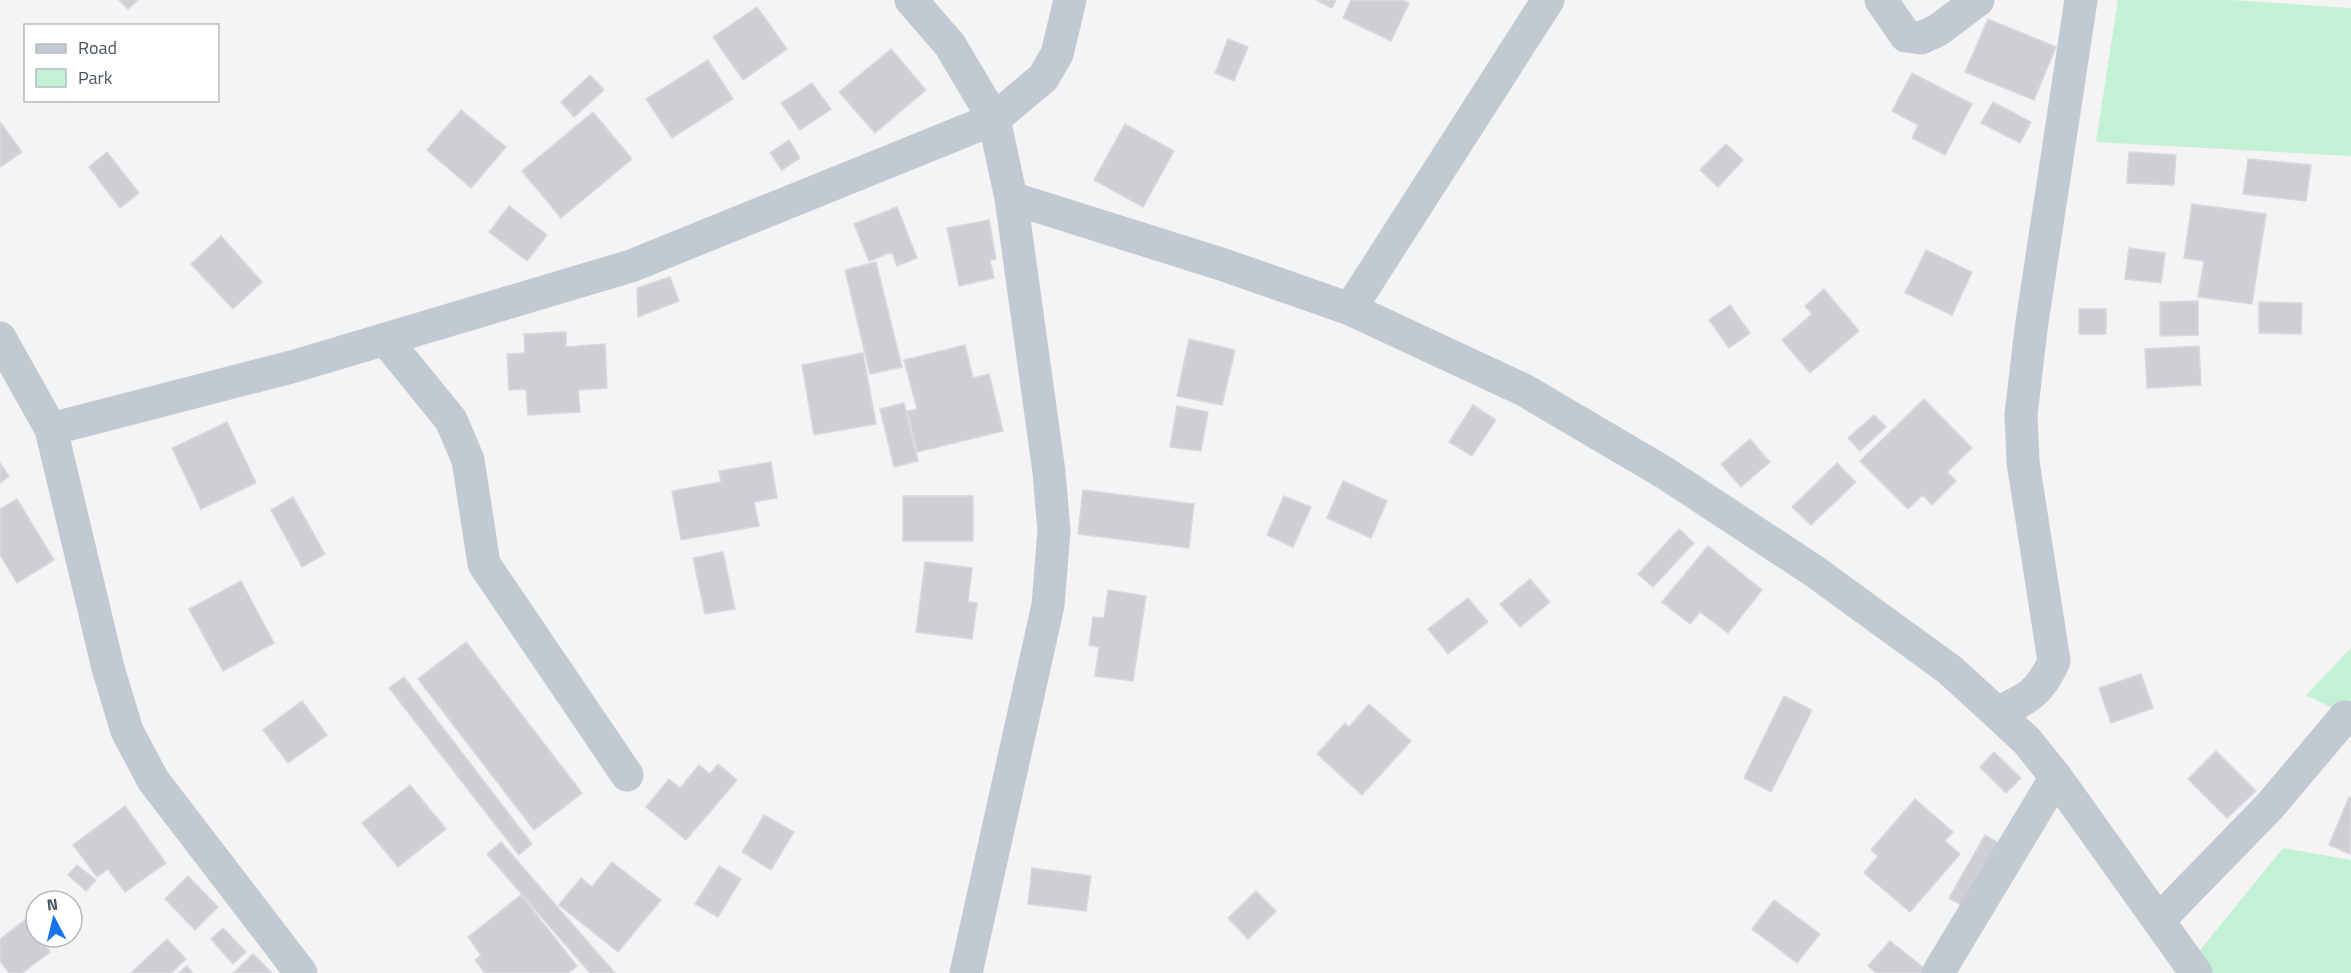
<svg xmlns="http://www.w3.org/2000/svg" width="2351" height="973" viewBox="0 0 2351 973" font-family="'Titillium Web',sans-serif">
<rect width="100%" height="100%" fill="#f5f3f3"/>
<!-- green -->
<path fill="#c3f1d5" d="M2118,0h113l120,8v148l-255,-14z
M2351,648v69l-45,-22z
M2283,848l68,12v113h-157l-6,-8z"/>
<!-- building -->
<path fill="#cdcfd5" stroke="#d7d9de" stroke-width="1.5" d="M119,0h19l-10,9z
M1316,0h20l-4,8z
M1351,0h51l7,3 -18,38 -48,-23z
M757,7l30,42 -44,31 -30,-43z
M1988,19l68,28 -22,53 -69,-28z
M1228,39l20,8 -14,34 -19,-8z
M891,49l35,41 -51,43 -36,-41z
M708,60l25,39 -61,39 -26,-39z
M1912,73l60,31 -27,51 -33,-17 6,-13 -26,-14z
M590,75l14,15 -30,27 -13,-15z
M812,83l19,26 -31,21 -19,-27z
M1993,102l38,20 -11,21 -39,-20z
M461,110l45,37 -35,41 -44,-38z
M593,112l39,47 -71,59 -39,-47z
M0,122l22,30 -22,15z
M1125,124l49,27 -31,56 -49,-27z
M789,140l11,18 -18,12 -12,-17z
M1726,144l17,16 -25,27 -18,-17z
M107,152l32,41 -19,15 -31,-41z
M2129,152l47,3 -2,30 -47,-2z
M2248,159l63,6 -5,36 -63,-7z
M2192,204l74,10 -14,90 -54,-7 6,-36 -20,-3z
M509,206l38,29 -20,26 -38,-29z
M897,207l20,51 -20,8 -5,-14 -23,9 -15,-37z
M989,220l7,39 -6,1 4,18 -35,8 -12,-58z
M221,236l41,46 -29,27 -42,-45z
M2129,248l36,5 -4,30 -36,-4z
M1926,250l46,22 -20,43 -47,-22z
M876,262l26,105 -32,7 -25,-104z
M670,277l9,24 -41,16 -1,-29z
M1824,289l35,42 -49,42 -28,-33 30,-26 -7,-8z
M2198,301v34l-38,1v-34z
M2259,302l43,1 -1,31 -42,-1z
M1730,305l20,28 -21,15 -20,-28z
M2079,309h27v25h-27z
M566,332v15l39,-3 2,44 -29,2 2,22 -52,3 -2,-26 -17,1 -2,-36 18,-1 -1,-19z
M1189,339l46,11 -13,55 -45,-9z
M965,345l8,33 16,-4 14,57 -86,21 -10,-41 10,-2 -13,-49z
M2199,346l2,39 -54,3 -2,-39z
M863,353l13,71 -62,11 -12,-70z
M1924,399l48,49 -25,24 9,9 -24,24 -9,-10 -15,14 -48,-48z
M904,403l14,58 -24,6 -14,-58z
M1473,405l23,15 -24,36 -23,-14z
M1177,406l31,6 -7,39 -31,-4z
M1874,415l12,12 -26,24 -12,-13z
M227,422l29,61 -55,26 -29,-61z
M1750,439l20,23 -29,25 -20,-23z
M771,462l6,36 -23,4 5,24 -78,14 -9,-49 49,-9 -2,-11z
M0,463l9,13 -9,7z
M1837,463l19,19 -45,43 -19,-18z
M1343,481l44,20 -16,37 -44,-20z
M1083,490l111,14 -5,44 -111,-14z
M903,496h70v45h-70z
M1284,496l27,11 -18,40 -26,-12z
M293,497l32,57 -23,13 -31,-57z
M17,499l37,61 -37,23 -17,-28v-46z
M1679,529l15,14 -41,44 -15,-13z
M1708,546l54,44 -34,43 -28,-21 -10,12 -28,-22z
M723,552l12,57 -30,5 -12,-56z
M925,562l47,6 -4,34 9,1 -5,36 -56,-7z
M1530,579l20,23 -30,25 -20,-23z
M241,581l33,62 -51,28 -34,-62z
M1108,590l38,6 -13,85 -38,-5 4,-29 -10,-2 4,-28 11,1z
M1468,598l20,24 -40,32 -20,-25z
M466,642l116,151 -48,37 -116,-151z
M2141,674l12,34 -42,15 -12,-35z
M404,677l128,167 -13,11 -130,-167z
M1784,696l28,14 -41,82 -27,-14z
M302,701l25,34 -39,28 -25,-33z
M1369,704l42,37 -49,54 -45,-41 28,-31 4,4z
M2216,751l40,40 -29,27 -39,-39z
M1994,752l27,26 -15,15 -26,-26z
M718,764l19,16 -51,60 -40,-33 23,-28 11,9 19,-23 11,9z
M410,785l36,44 -48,38 -36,-44z
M2349,797l2,1 -1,56 -21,-9z
M1915,799l38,33 -8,9 15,13 -50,58 -46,-39 14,-17 -7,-6z
M125,806l41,57 -41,29 -17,-23 -11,8 -24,-32z
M764,815l30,17 -23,38 -29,-18z
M1985,835l17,10 -36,63 -17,-10z
M501,842l114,131h-25l-103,-119z
M612,862l49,38 -43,52 -59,-47 22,-27 11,9z
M77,865l19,15 -10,11 -18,-16z
M719,866l22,13 -23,38 -23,-13z
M1032,868l59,8 -5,35 -58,-7z
M188,876l30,31 -23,23 -30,-31z
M1256,891l20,20 -28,28 -20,-21z
M521,895l56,71 -9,7h-83l-10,-13 6,-5 -13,-18z
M1774,900l46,34 -23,29 -45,-34z
M25,920l25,32 -28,21h-13l-9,-12v-22z
M223,928l23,24 -13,12 -22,-25z
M167,939l19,20 -15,14h-40z
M1890,941l38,30 -2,2h-50l-8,-7z
M253,954l19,19h-39z
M187,966l6,7h-14z"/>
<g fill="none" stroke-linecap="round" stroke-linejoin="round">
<!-- minor -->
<path stroke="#c1cad2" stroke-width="33" d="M911,0l39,45 44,74 17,79 38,274 5,59 -6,74 -82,368
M1881,0l25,36 15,2 17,-8 40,-30
M1011,198l210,66 129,45 174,81 141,83 149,98 136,99 47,43 30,28 29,36 140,196
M1350,309l198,-309
M0,338l51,91 57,239 19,63 26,49 148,193
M385,339l66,81 17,40 16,104 143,211
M51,429l244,-63 336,-100 363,-147 49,-41 14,-24 13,-54
M1997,713c31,-15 43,-20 57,-52l-31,-199 -2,-47 10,-86 50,-329
M2159,920l110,-113 76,-90
M1938,973l118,-196"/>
</g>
<!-- legend -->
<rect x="24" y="24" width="195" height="78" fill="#ffffff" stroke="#b7bbc0" stroke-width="1.5"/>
<rect x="36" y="44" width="30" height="9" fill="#c1cad2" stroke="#b7bbc0" stroke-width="1.5"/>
<text x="78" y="54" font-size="18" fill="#4a5661">Road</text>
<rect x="36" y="69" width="30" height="18" fill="#c3f1d5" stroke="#b7bbc0" stroke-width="1.5"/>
<text x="78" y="84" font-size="18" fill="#4a5661">Park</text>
<!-- north arrow -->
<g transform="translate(54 919) rotate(353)"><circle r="28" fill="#ffffff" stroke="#b7bbc0" stroke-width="1.5"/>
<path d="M0-4.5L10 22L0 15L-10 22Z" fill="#1a73e8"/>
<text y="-9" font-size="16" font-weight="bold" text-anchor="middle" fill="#4a5661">N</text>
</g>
</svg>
